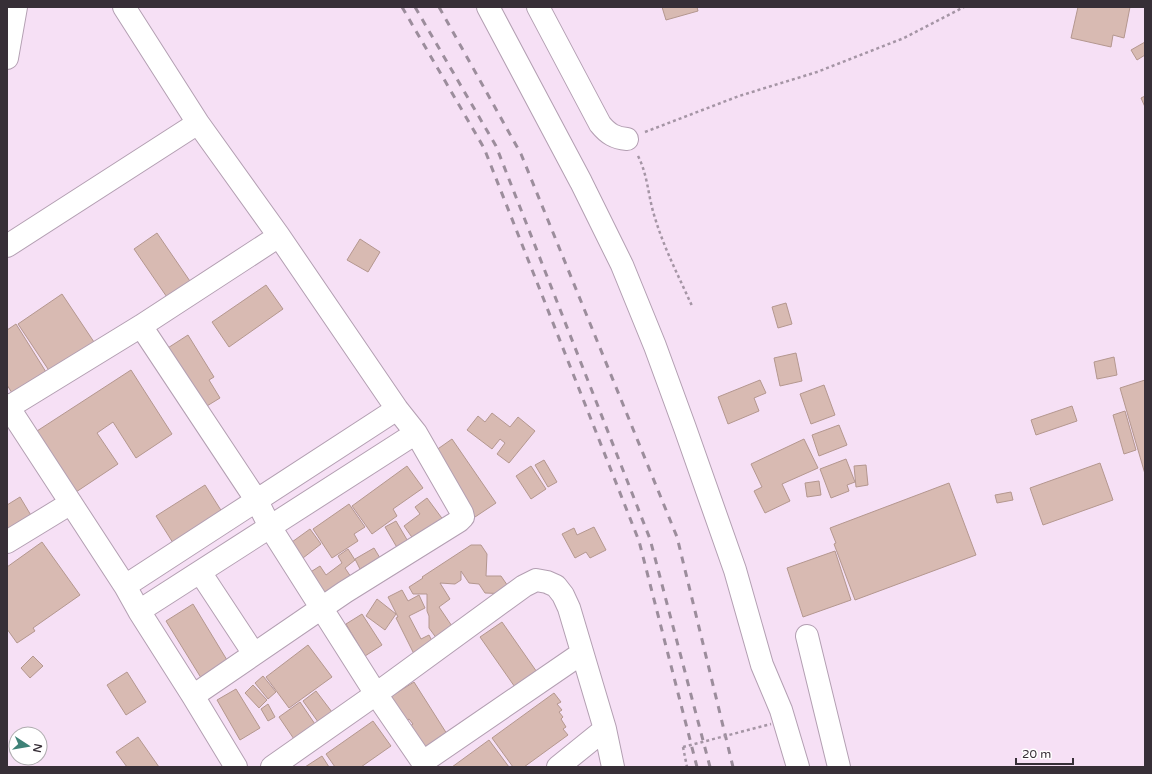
<svg xmlns="http://www.w3.org/2000/svg" width="1152" height="774" viewBox="0 0 1152 774" font-family="'Varela Round',sans-serif">
<rect width="100%" height="100%" fill="#f6e0f5"/>
<!-- building -->
<path fill="#d8bab2" stroke="#b4978f" d="M662,7h35l1,4 -32,9z
M1078,7h52l-6,31 -11,-3 -2,12 -40,-9z
M1145,42v13l-8,5 -6,-10z
M1145,96v11l-4,-9z
M157,233l37,54 -23,16 -37,-54z
M360,239l20,13 -12,20 -21,-12z
M266,285l17,24 -54,38 -17,-25z
M62,294l36,54 -44,30 -36,-54z
M786,303l6,21 -14,4 -6,-21z
M16,324l35,56 -34,21 -10,-16v-55z
M188,335l26,42 -5,3 11,18 -23,14 -37,-59z
M796,353l6,28 -22,5 -6,-28z
M1114,357l3,18 -20,4 -3,-17z
M131,370l41,64 -36,24 -23,-36 -16,11 21,31 -42,28 -39,-61z
M760,380l6,13 -12,5 5,13 -31,13 -10,-27z
M1145,380v94l-25,-86z
M824,385l11,30 -24,9 -11,-30z
M1072,406l5,15 -41,14 -5,-15z
M1125,411l11,39 -12,4 -11,-39z
M492,413l18,14 8,-10 17,14 -26,32 -12,-9 8,-11 -5,-4 -8,10 -25,-19 11,-14 7,6z
M839,425l8,20 -28,11 -7,-21z
M452,439l44,64 -21,14 -43,-64z
M804,439l14,29 -36,16 8,17 -25,12 -11,-22 8,-4 -11,-23z
M846,459l9,23 -8,3 2,6 -18,7 -11,-29z
M544,460l13,22 -9,5 -13,-22z
M1100,463l13,37 -70,25 -13,-37z
M866,465l2,20 -12,2 -2,-21z
M407,466l16,22 -30,21 4,7 -25,18 -20,-28z
M531,466l15,23 -15,10 -15,-23z
M819,481l2,14 -14,2 -2,-14z
M949,483l27,72 -121,45 -21,-56 2,-1 -6,-15z
M205,485l19,30 -49,31 -19,-30z
M1011,492l2,8 -16,3 -2,-8z
M20,497l12,20 -25,15v-27z
M427,498l20,27 -31,18 -12,-17 16,-12 -5,-7z
M349,504l16,23 -11,7 4,7 -26,17 -19,-29z
M396,521l17,29 -11,6 -17,-29z
M594,527l12,23 -16,8 -4,-6 -11,6 -13,-24 12,-6 3,7z
M310,529l11,15 -18,14 -11,-16z
M42,542l38,53 -47,33 2,3 -18,12 -10,-14v-62z
M471,545h10l6,9 -1,22h15l11,16 -2,2 -25,-1 -6,-9 -10,-1 -8,-12v9l-6,4 -15,-1 10,16 -11,8 17,25 -19,7 -8,-11v-12l-2,-5v-17h-14l-4,-7 14,-9 -1,-1z
M374,548l6,10 -20,11 -5,-10z
M348,549l7,11 -10,8 10,15 -26,18 -20,-28 11,-7 6,9 16,-12 -4,-7z
M835,551l16,49 -48,17 -16,-49z
M402,590l6,11 11,-6 6,13 -16,8 12,23 8,-4 6,12 -20,9 -19,-38 2,-1 -10,-20z
M377,599l19,15 -11,16 -19,-14z
M193,604l37,61 -27,16 -37,-60z
M362,614l20,31 -17,11 -19,-32z
M502,622l37,53 -22,15 -37,-53z
M308,645l24,32 -43,31 -23,-31z
M33,656l10,10 -13,12 -9,-10z
M127,672l19,30 -20,13 -19,-30z
M263,676l13,16 -8,7 -13,-16z
M414,682l33,52 -21,17 -16,-25 3,-2 -4,-5 -3,2 -16,-24z
M253,685l14,15 -8,8 -14,-15z
M236,689l24,39 -20,12 -23,-40z
M316,691l19,25 -14,10 -18,-25z
M554,693l7,9 -4,2 5,6 -3,2 4,5 -2,2 5,8 -3,2 5,6 -44,32h-11l-21,-29z
M300,702l17,25 -21,15 -17,-25z
M268,704l7,13 -7,4 -7,-12z
M373,721l18,25 -30,21h-26l-9,-13z
M138,737l21,30h-32l-11,-15z
M489,740l20,27h-57z
M322,756l7,11h-24z"/>
<g fill="none" stroke-linecap="round" stroke-linejoin="round">
<!-- street casing -->
<g stroke="#b39fb2" stroke-width="24">
<path id="street" d="M124,7l74,116 81,113 118,173 19,24 46,80 1,4 -4,4 -114,71 -152,104
M488,7l93,175 41,83 33,81 30,82 50,142 27,95 19,45 17,57
M538,7l62,117c8,10 15,14 27,15
M7,58l9,-51
M7,246l191,-123
M141,326l116,175 13,26 106,167 50,73
M7,405l118,181 14,25 54,85 43,71
M9,407l132,-81 138,-90
M7,542l64,-39
M200,572l54,82
M125,586l272,-177
M139,611l277,-178
M807,636l32,131
M423,762l159,-109
M272,767l104,-73 148,-108 12,-6 11,2 9,4 7,9 6,13 36,121 8,38
M558,767l47,-38"/>
</g>
<!-- path -->
<path stroke="#a595a5" stroke-width="2.5" stroke-dasharray="3 3" stroke-linecap="butt" d="M645,132l94,-36 78,-24 87,-34 60,-31
M638,156c10,19 10,41 17,62 9,30 24,59 37,88
M683,747l4,20"/>
<!-- street -->
<use href="#street" stroke="#fff" stroke-width="22"/>
<!-- rail -->
<path stroke="#9c8d9c" stroke-width="3" stroke-dasharray="7 7" stroke-linecap="butt" d="M402,7l82,141 155,393 58,226
M415,7l81,139 154,393 60,228
M439,7l82,147 156,383 56,230"/>
<!-- path-bridge -->
<path stroke="#a595a5" stroke-width="2.5" stroke-dasharray="3 3" stroke-linecap="butt" d="M683,747l88,-23"/>
</g>
<!-- border -->
<rect width="1152" height="774" fill="none" stroke="#372f37" stroke-width="16"/>
<!-- north arrow -->
<g transform="translate(28 746) rotate(102)"><circle r="19" fill="#ffffff" stroke="#afacaf"/>
<path d="M0-3L7 15L0 10L-7 15Z" fill="#3e8277"/>
<text y="-6" font-size="11" font-weight="bold" text-anchor="middle" fill="#372f37">N</text>
</g>
<!-- scale -->
<path d="M1016 758v6h57v-6" fill="none" stroke="#372f37" stroke-width="2"/>
<text x="1022" y="758" font-size="12" fill="#372f37" stroke="#ffffff" stroke-width="3" paint-order="stroke">20 m</text>
</svg>
